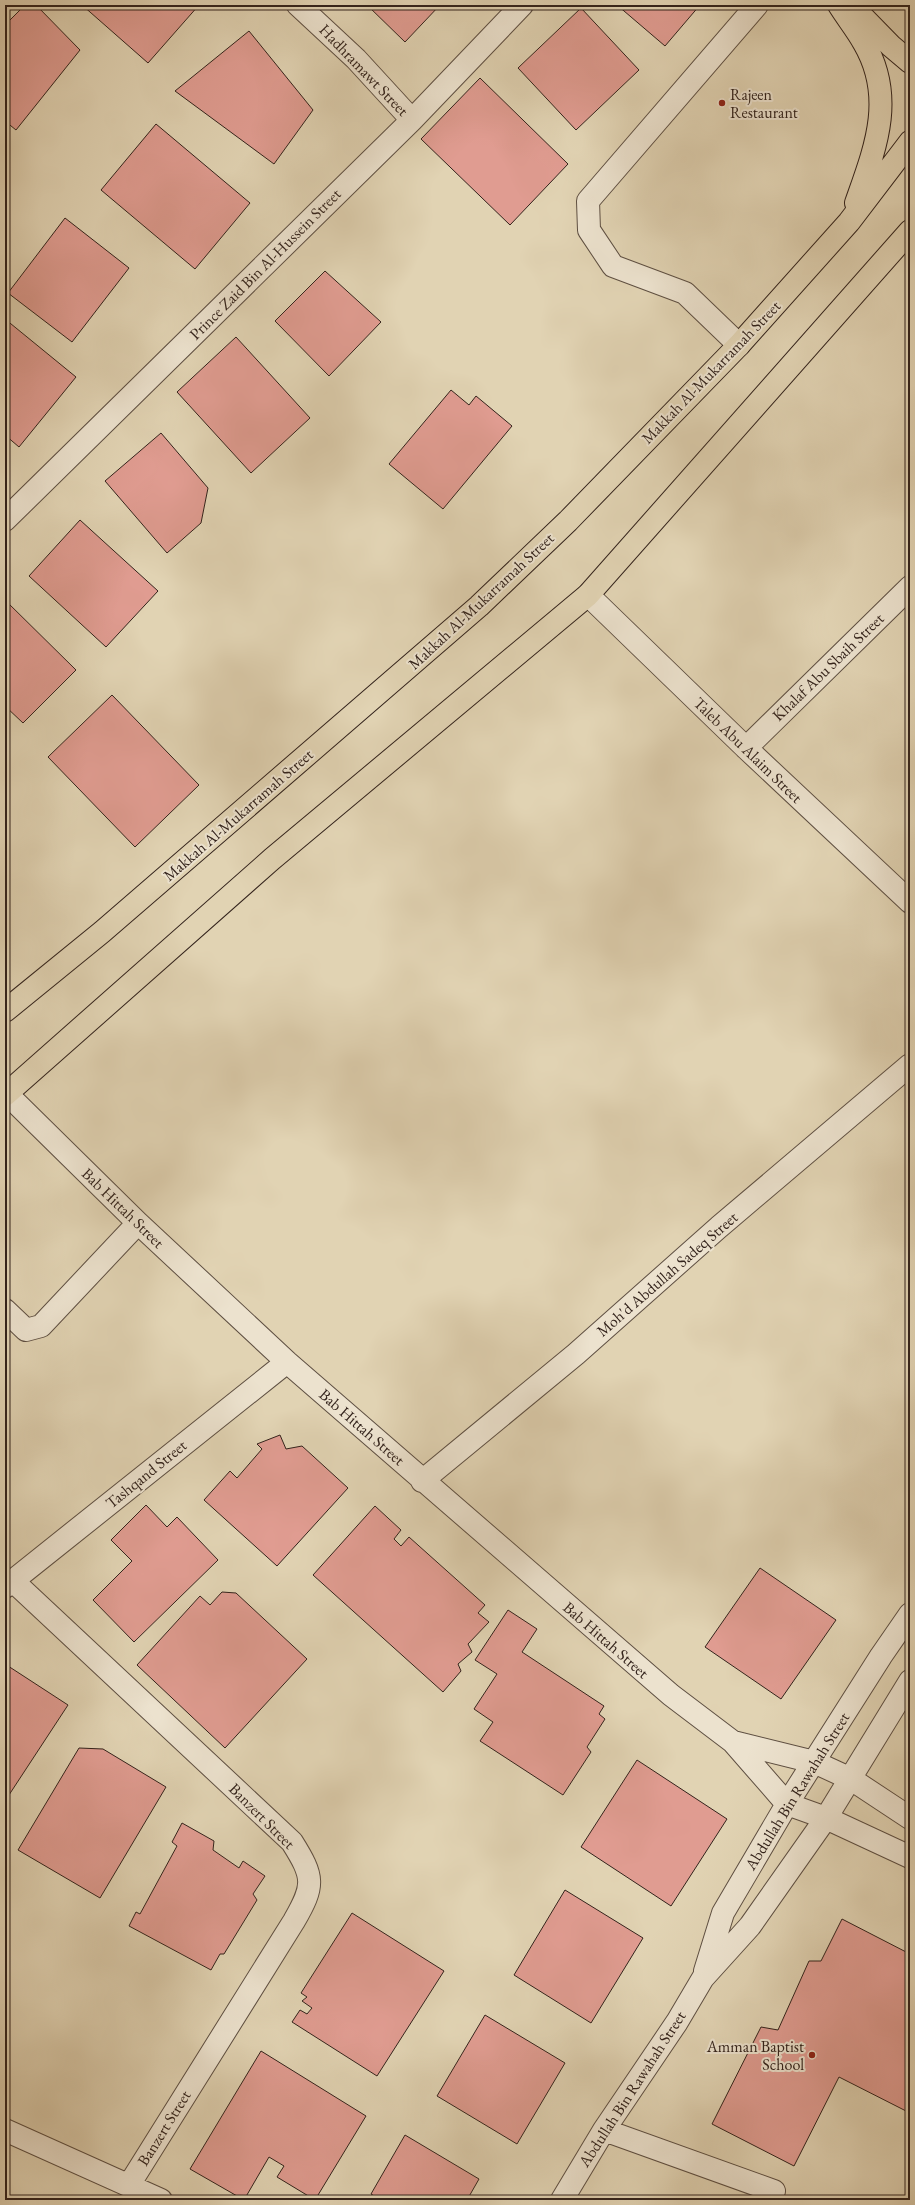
<svg xmlns="http://www.w3.org/2000/svg" width="915" height="2205" viewBox="0 0 915 2205" font-family="'EB Garamond',serif">
<rect width="100%" height="100%" fill="#e1d3b3"/>
<filter id="stains"><feTurbulence type="fractalNoise" baseFrequency=".005" numOctaves="4"/><feColorMatrix values="0 0 0 0 .2 0 0 0 0 .09 0 0 0 0 .02 0 0 0 .5 -.17"/></filter>
<radialGradient id="worn" r=".72"><stop offset=".6" stop-color="#630" stop-opacity="0"/><stop offset="1" stop-color="#630" stop-opacity=".3"/></radialGradient>
<!-- building -->
<path fill="#e09c91" stroke="#33231c" d="M25,5h11l44,45 -64,80 -11,-9v-96z
M82,5h117l-51,58z
M367,5h73l-35,37z
M617,5h83l-35,41z
M581,8l58,62 -63,60 -58,-62z
M249,31l64,79 -39,54 -99,-73z
M480,78l88,86 -58,61 -89,-86z
M156,124l94,79 -55,66 -94,-79z
M5,169l5,5 -5,4z
M65,218l64,50 -57,74 -64,-49z
M325,271l56,51 -52,54 -54,-55z
M5,319l71,58 -57,70 -14,-12z
M236,337l74,81 -59,55 -74,-81z
M451,390l18,15 7,-9 36,30 -69,83 -54,-45z
M161,433l47,55 -7,35 -34,30 -62,-72z
M80,520l78,71 -52,56 -77,-71z
M5,600l71,70 -53,53 -18,-17z
M112,695l87,90 -64,62 -87,-90z
M280,1435l6,14 16,-3 46,42 -71,78 -73,-66 26,-29 7,7 25,-29 -5,-5z
M146,1505l21,22 10,-10 41,43 -84,82 -41,-42 39,-39 -21,-21z
M375,1506l26,24 -7,9 7,7 8,-9 76,68 -7,8 11,9 -21,22 4,8 -14,12 3,7 -18,21 -130,-117z
M760,1568l76,52 -55,79 -76,-52z
M222,1592l14,1 71,66 -82,89 -88,-83 63,-69 10,9z
M508,1610l29,19 -15,23 82,54 -5,8 6,5 -18,28 4,5 -28,43 -83,-54 13,-19 -19,-13 23,-35 -22,-14z
M5,1664l63,41 -61,93 -2,-1z
M79,1748l24,1 63,38 -66,111 -82,-48z
M637,1760l90,59 -56,87 -90,-59z
M182,1823l32,18 -1,9 26,18 4,-7 22,15 -12,18 4,6 -33,54h-4l-9,16 -82,-44 7,-14 4,2 37,-68 -5,-4z
M565,1890l78,48 -52,85 -77,-48z
M352,1913l92,58 -67,105 -85,-54 8,-12 7,4 5,-6 -10,-7 5,-4 -6,-4z
M842,1919l68,35v159l-71,-36 -45,89 -82,-42 49,-97 17,3 31,-69h12z
M485,2015l80,48 -48,81 -80,-48z
M261,2051l105,65 -51,84 -38,-23 7,-11 -15,-9 -25,43 -54,-31z
M405,2135l74,44 -12,21h-86l-10,-6z"/>
<g fill="none" stroke-linecap="round" stroke-linejoin="round">
<!-- minor casing -->
<g stroke="#5e4f42" stroke-width="24">
<path id="minor" d="M298,5l58,54 56,61
M739,345l-54,-52 -72,-27 -24,-36 -1,-29 169,-196
M5,520l407,-400 110,-115
M588,595l158,153 164,154
M746,748l164,-161
M7,1094l131,129 149,139 384,333 62,47 54,62 39,14 84,39
M5,1310l21,20 15,-4 97,-103
M422,1481l154,-127 143,-127 191,-162
M13,1581l279,261c22,35 23,43 2,79l-165,264
M5,1587l282,-225
M733,1742l81,20 37,17 59,39
M705,1971l18,-58 64,-109 94,-148 29,-42
M5,2130l156,70
M604,2130l170,61
M562,2200l42,-70 73,-108 26,-44 47,-52 76,-108 84,-137"/>
</g>
<!-- major casing -->
<g stroke="#33231c" stroke-width="24">
<path id="major" d="M839,5c8,13 18,25 25,38 32,55 11,106 -8,160
M852,6l39,40 19,16
M5,1011l97,-79 377,-326 89,-85 171,-176 110,-123 61,-80
M5,1095l267,-236 316,-264 322,-364"/>
</g>
<!-- minor -->
<use href="#minor" stroke="#ece2ce" stroke-width="22"/>
<!-- major -->
<use href="#major" stroke="#e1d3b3" stroke-width="22"/>
</g>
<!-- markers -->
<g fill="#8f2418" stroke="#ece2ce" stroke-width="1.5">
<circle cx="722" cy="103" r="4"/>
<circle cx="812" cy="2055" r="4"/>
</g>
<g text-anchor="middle" dominant-baseline="central" stroke-width="4" stroke-linejoin="round" paint-order="stroke">
<!-- street labels -->
<g font-size="16" fill="#33231c" stroke="#ece2ce">
<text transform="translate(364 70) rotate(46)">Hadhramawt Street</text>
<text transform="translate(265 264) rotate(-45)">Prince Zaid Bin Al-Hussein Street</text>
<text transform="translate(711 372) rotate(-46)">Makkah Al-Mukarramah Street</text>
<text transform="translate(481 601) rotate(-43)">Makkah Al-Mukarramah Street</text>
<text transform="translate(828 667) rotate(-44)">Khalaf Abu Sbaih Street</text>
<text transform="translate(748 750) rotate(44)">Taleb Abu Alaim Street</text>
<text transform="translate(238 815) rotate(-41)">Makkah Al-Mukarramah Street</text>
<text transform="translate(123 1208) rotate(44)">Bab Hittah Street</text>
<text transform="translate(667 1274) rotate(-41)">Moh'd Abdullah Sadeq Street</text>
<text transform="translate(362 1427) rotate(41)">Bab Hittah Street</text>
<text transform="translate(146 1474) rotate(-39)">Tashqand Street</text>
<text transform="translate(606 1640) rotate(41)">Bab Hittah Street</text>
<text transform="translate(797 1791) rotate(-58)">Abdullah Bin Rawahah Street</text>
<text transform="translate(262 1816) rotate(45)">Banzert Street</text>
<text transform="translate(632 2089) rotate(-57)">Abdullah Bin Rawahah Street</text>
<text transform="translate(164 2128) rotate(-58)">Banzert Street</text>
</g>
<!-- poi labels -->
<g font-size="16" fill="#33231c" stroke="#ece2ce" text-anchor="start">
<text x="730" y="94">Rajeen<tspan x="730" dy="18">Restaurant</tspan></text>
<text x="804" y="2046" text-anchor="end">Amman Baptist<tspan x="804" dy="18">School</tspan></text>
</g>
</g>
<!-- margin -->
<rect width="915" height="2205" fill="none" stroke="#e1d3b3" stroke-width="20"/>
<rect x="6" y="6" width="903" height="2193" fill="none" stroke="#33231c" stroke-width="2"/>
<rect x="10" y="10" width="895" height="2185" fill="none" stroke="#33231c"/>
<rect width="100%" height="100%" filter="url(#stains)"/>
<rect width="100%" height="100%" fill="url(#worn)"/>
</svg>
